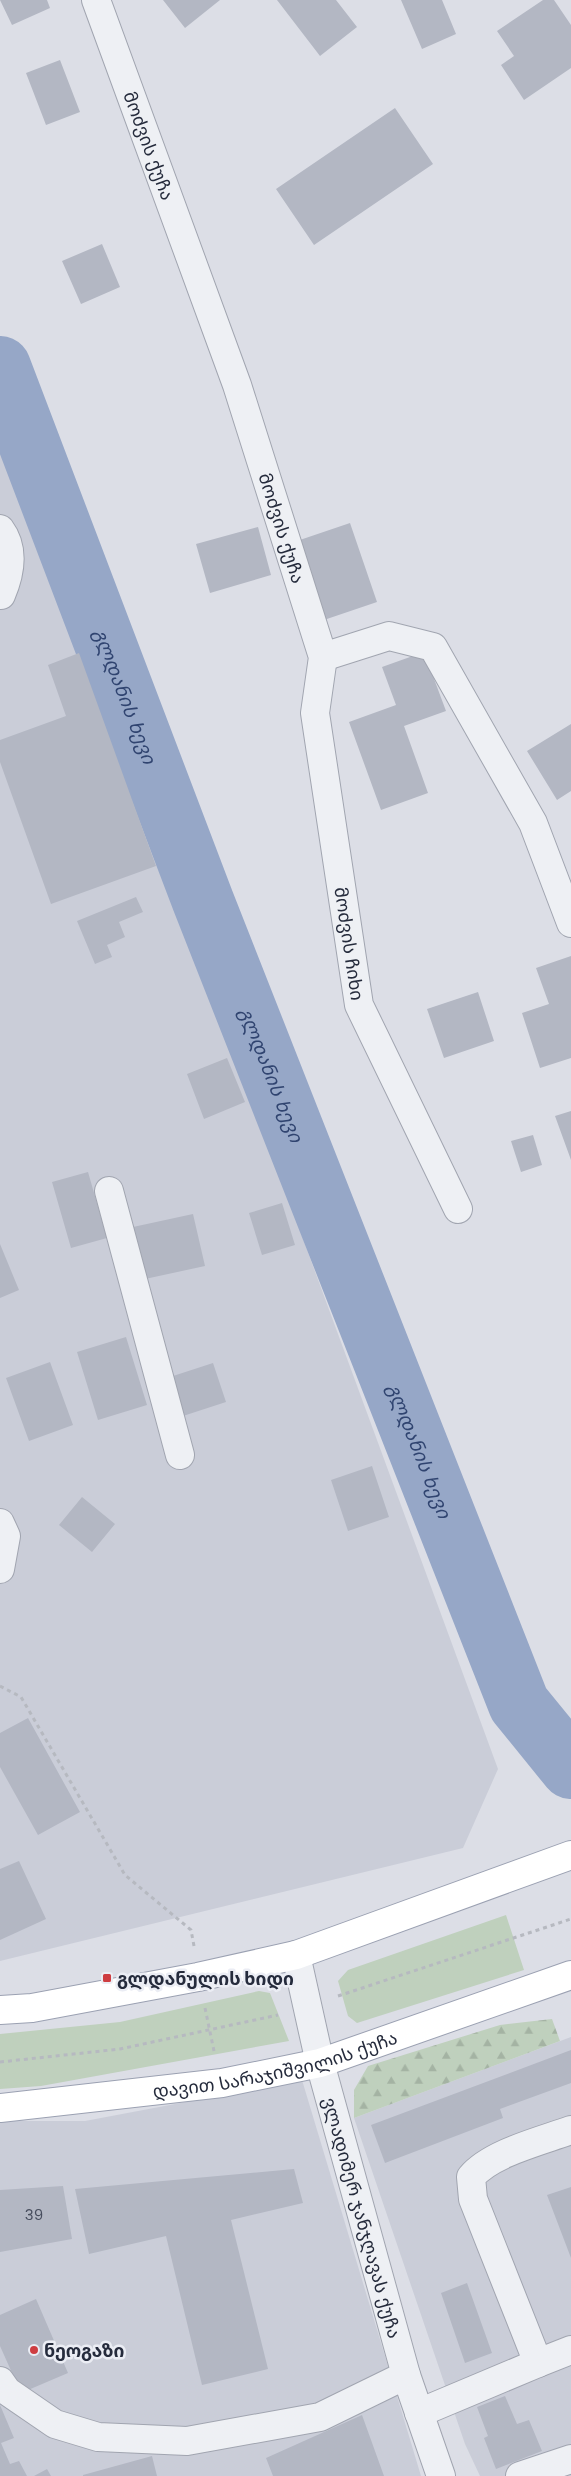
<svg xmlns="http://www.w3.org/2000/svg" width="571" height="2476" viewBox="0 0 571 2476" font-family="Poppins,'Noto Sans Georgian',sans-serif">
<defs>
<pattern id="forest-firs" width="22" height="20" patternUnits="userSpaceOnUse" patternTransform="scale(1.25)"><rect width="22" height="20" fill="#bfd0bd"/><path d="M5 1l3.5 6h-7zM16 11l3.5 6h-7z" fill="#a4b3a3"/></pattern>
</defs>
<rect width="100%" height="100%" fill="#dcdee6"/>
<!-- built -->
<path fill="#cacdd8" d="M0,415l498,1354 -35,79 -463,113z
M571,2037v439h-91l-15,-32 -111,-326z
M302,2080l119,396h-421v-355h85z"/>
<!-- green -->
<path fill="#bfd0bd" d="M506,1915l18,55 -167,53 -9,-7 -10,-35 10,-11z
M259,1991l11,2 19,48 -248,45 -41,3v-55l120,-12z"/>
<!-- forest -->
<path fill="url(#forest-firs)" d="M552,2019l8,22 -206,77v-28l14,-24 132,-41z"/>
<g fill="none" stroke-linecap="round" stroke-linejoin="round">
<!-- river -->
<path stroke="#96a7c7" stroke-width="62" id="s1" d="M0,367l203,534 316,803 52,64"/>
</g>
<!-- building -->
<path fill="#b3b7c3" d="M0,0h47l3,8 -38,17z
M163,0h57l-35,28z
M277,0h59l21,27 -37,29z
M401,0h41l14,34 -34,15z
M543,0h11l17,25v43l-47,32 -23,-35 13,-9 -17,-25z
M60,60l20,52 -34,13 -20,-52z
M395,108l38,56 -119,81 -38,-56z
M102,244l18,43 -39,17 -19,-43z
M350,523l27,79 -59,20 -27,-79z
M258,527l13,48 -61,18 -14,-49z
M424,652l22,59 -42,15 24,67 -47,17 -32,-88 47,-17 -14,-38z
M79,653l77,213 -105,38 -51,-142v-22l66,-24 -18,-51z
M571,724v67l-14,9 -30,-49z
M136,897l7,15 -24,10 6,15 -18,8 5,12 -17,7 -18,-43z
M571,956v102l-31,10 -18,-55 27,-9 -13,-36z
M478,992l16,49 -50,17 -17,-49z
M227,1058l18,44 -41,17 -17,-45z
M571,1111v49l-16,-44z
M533,1135l9,30 -21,7 -10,-31z
M88,1172l19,66 -36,10 -19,-66z
M282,1203l13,42 -33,10 -13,-42z
M193,1214l12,52 -60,13 -12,-52z
M0,1244l19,46 -19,8z
M126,1337l21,68 -49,15 -21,-68z
M50,1362l23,63 -44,16 -23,-63z
M213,1363l13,39 -43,14 -13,-39z
M372,1466l17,51 -41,14 -17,-51z
M82,1497l33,27 -23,28 -33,-27z
M28,1718l52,94 -42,23 -38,-68v-34z
M19,1861l27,58 -46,21v-71z
M571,2050v33l-71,26 3,9 -118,45 -14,-38z
M294,2169l9,34 -72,17 37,149 -66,16 -36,-149 -77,18 -14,-65z
M63,2186l9,53 -72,13v-62z
M571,2187v71l-24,-63z
M467,2283l25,70 -27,10 -24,-70z
M36,2299l32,74 -47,20 -21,-47v-31z
M505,2396l12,28 12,-4 13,31 -46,18 -12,-31 4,-2 -11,-29z
M0,2405l14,33 -13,5 9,21 9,-3 8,15h-27z
M362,2415l22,61h-111l-7,-18z
M152,2456l5,20h-74v-1z
M47,2469l4,7h-17z"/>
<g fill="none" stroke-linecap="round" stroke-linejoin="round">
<!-- minor casing -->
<g stroke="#a1a5b0" stroke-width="30">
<g id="minor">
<path id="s2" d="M96,0l141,385 86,272 -8,56 44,292 99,204"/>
<path d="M0,529c15,20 10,45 1,66"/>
<path d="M323,657l66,-21 44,11 100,176 38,100"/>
<path d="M109,1191l71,264"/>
<path d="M0,1523l6,13 -6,33"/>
<path id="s3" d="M296,1955l24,108 86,312 35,101"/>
<path d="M538,2363l33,-13"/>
<path d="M0,2381l7,10 48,33 43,13 89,4 133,-24 86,-42"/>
<path d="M419,2413l119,-50 -65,-164 -2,-22c20,-24 70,-36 100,-47"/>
<path d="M520,2476l51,-17"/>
</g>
</g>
<!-- major casing -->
<g stroke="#9ba1b2" stroke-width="30">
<g id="major">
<path d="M0,2010l32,-2 166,-31 98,-22 275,-100"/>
<path id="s4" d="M0,2108l222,-25 98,-20 251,-88"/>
</g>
</g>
<!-- path -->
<path stroke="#b6b9c0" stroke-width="3" stroke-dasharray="4 4" stroke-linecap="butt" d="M0,1686l21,11 104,178 66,55 3,16
M338,1996l233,-77
M205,2008l9,43
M0,2062l120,-13 158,-34"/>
<!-- minor -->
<use href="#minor" stroke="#eef0f4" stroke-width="28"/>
<!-- major -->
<use href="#major" stroke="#fff" stroke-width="28"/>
</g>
<!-- markers -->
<g fill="#ce3d41" stroke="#ebedf4" stroke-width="2">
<rect x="102" y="1973" width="10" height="10" rx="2.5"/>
<circle cx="34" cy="2350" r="5"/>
</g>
<g text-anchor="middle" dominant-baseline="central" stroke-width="5" stroke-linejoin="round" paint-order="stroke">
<!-- number labels -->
<g font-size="15" fill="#484e5e">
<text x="34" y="2214">39</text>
</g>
<!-- street labels -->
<g font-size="18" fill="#252b3c" stroke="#ebedf4">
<text stroke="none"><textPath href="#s2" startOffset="155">მოძვის ქუჩა</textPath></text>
<text stroke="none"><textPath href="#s2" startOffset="560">მოძვის ქუჩა</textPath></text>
<text stroke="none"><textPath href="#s2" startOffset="985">მოძვის ჩიხი</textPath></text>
<text stroke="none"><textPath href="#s4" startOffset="279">დავით სარაჯიშვილის ქუჩა</textPath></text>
<text stroke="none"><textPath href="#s3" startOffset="271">ვლადიმერ ჯანჯღავას ქუჩა</textPath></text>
</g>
<!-- poi labels -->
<g font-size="18" font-weight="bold" fill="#252b3c" stroke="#ebedf4" text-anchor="start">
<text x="117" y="1978">გლდანულის ხიდი</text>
<text x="44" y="2350">ნეოგაზი</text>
</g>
<!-- water labels -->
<g font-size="19" font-style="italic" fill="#304470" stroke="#ebedf4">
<text stroke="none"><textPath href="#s1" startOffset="352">გლდანის ხევი</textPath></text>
<text stroke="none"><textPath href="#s1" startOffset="758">გლდანის ხევი</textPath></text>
<text stroke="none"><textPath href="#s1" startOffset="1162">გლდანის ხევი</textPath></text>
</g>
</g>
</svg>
